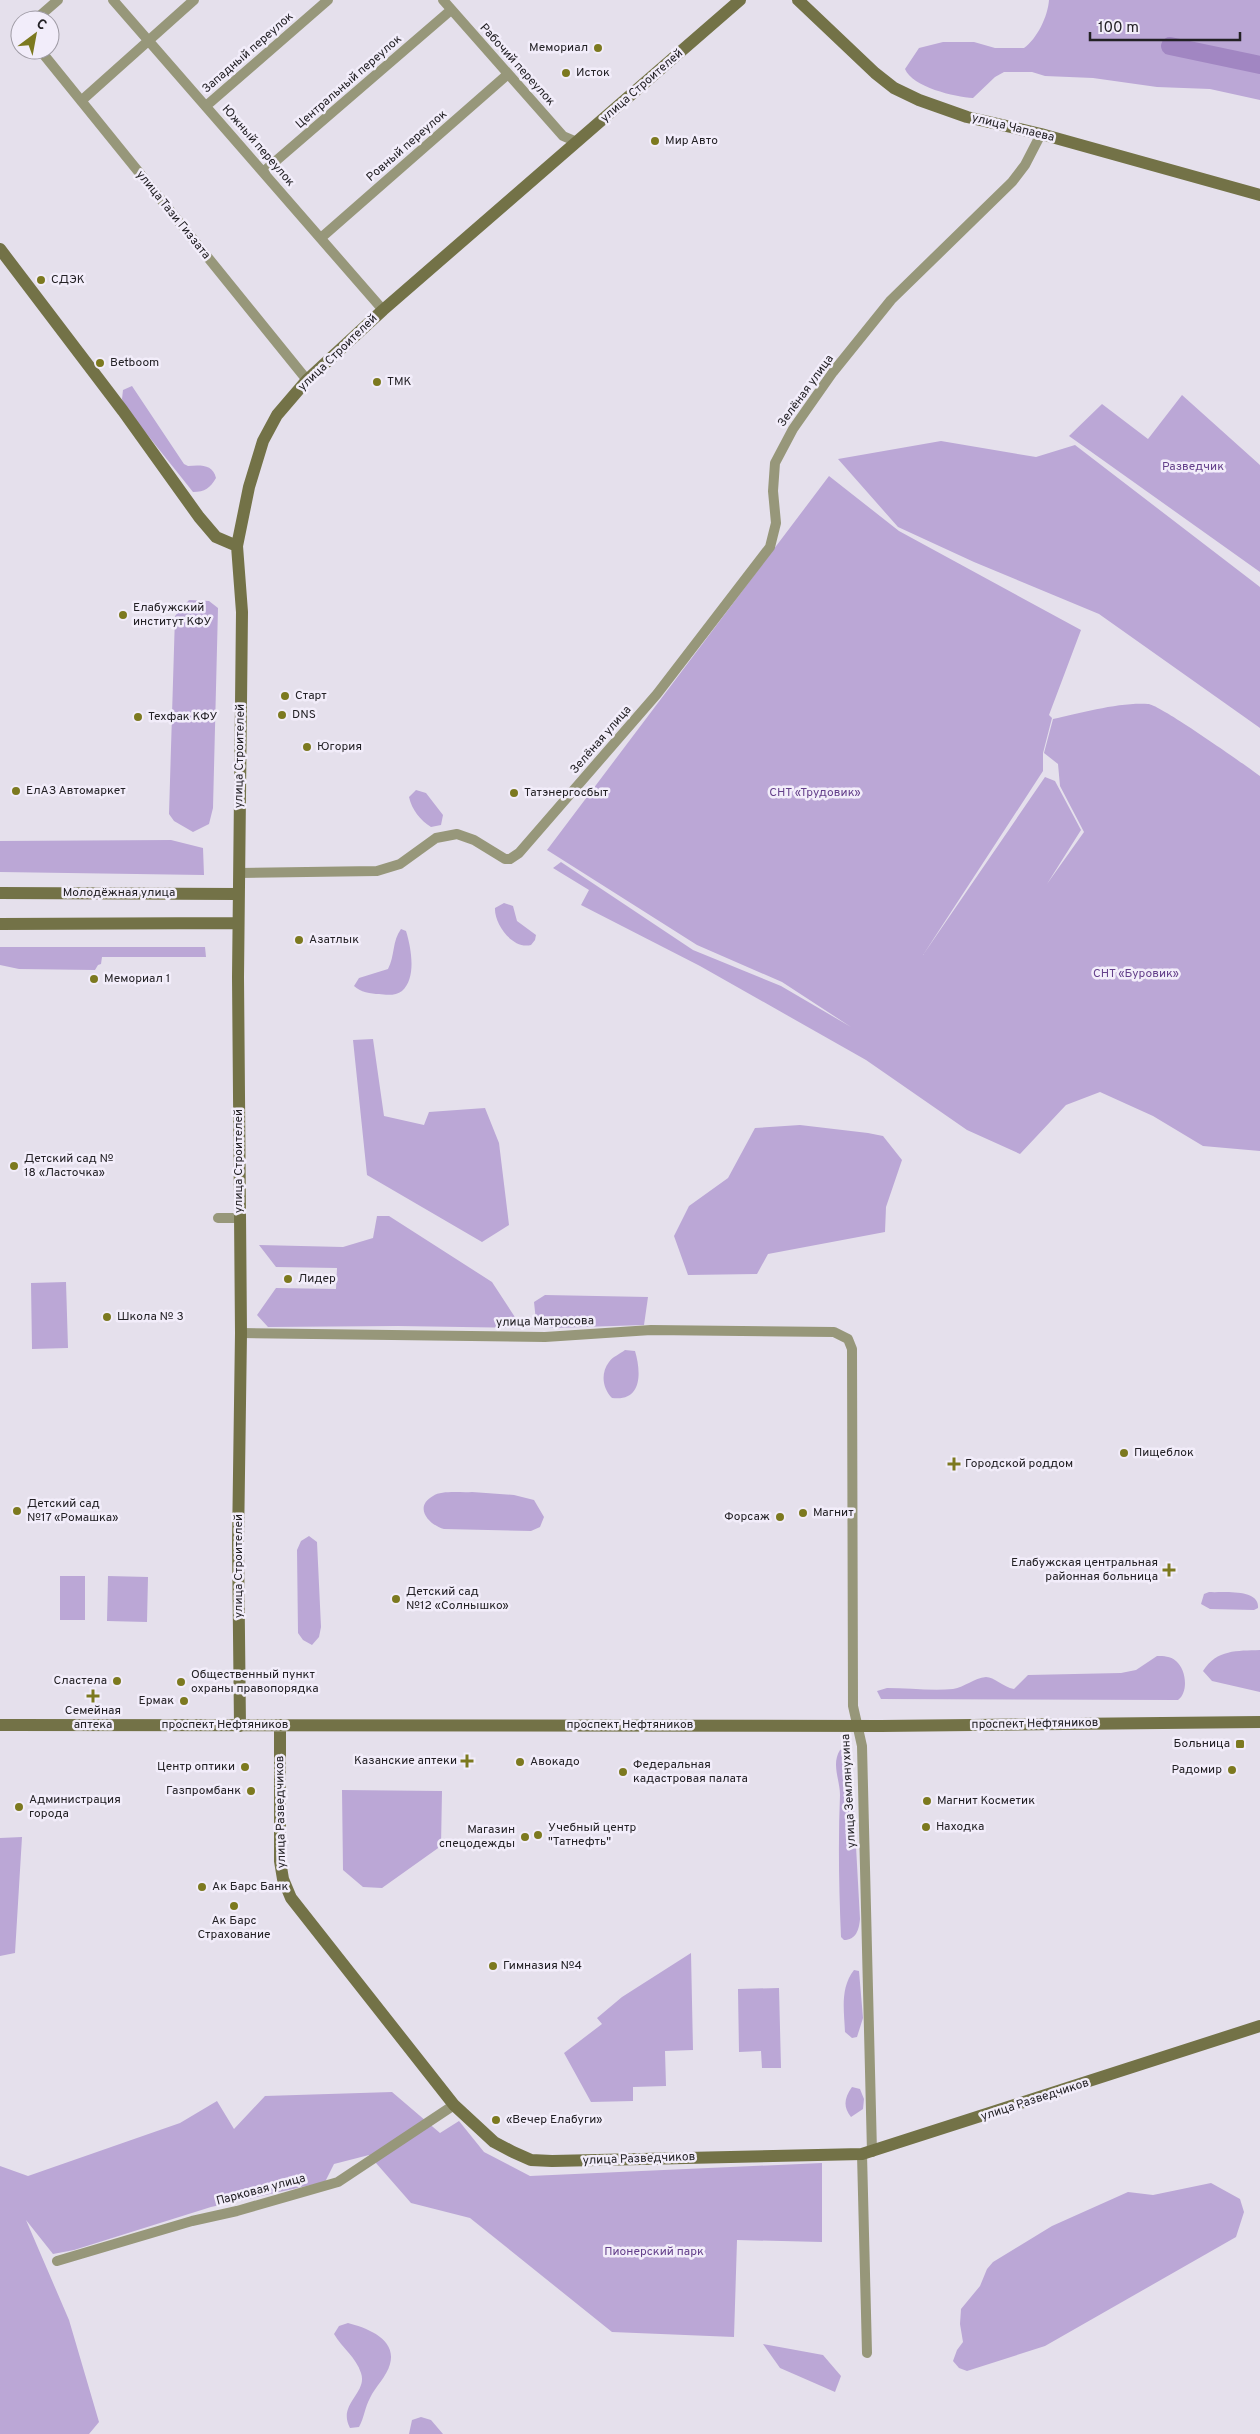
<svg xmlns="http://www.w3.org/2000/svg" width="1260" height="2434" viewBox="0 0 1260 2434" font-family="Overpass,sans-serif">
<rect width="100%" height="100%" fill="#e5e0ec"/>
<!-- green -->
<path fill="#bba7d6" d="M1049,0h211v100l-50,-11 -53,-2 -64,-9 -48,-2 -13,-4h-28l-9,5 -22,21c-18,-1 -61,-11 -68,-29l14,-21 24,-6h31l21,6h29c13,-9 24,-32 25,-48z
M132,386l52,78 4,2c12,-1 25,-2 28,12 -6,10 -11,14 -23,14l-67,-84 -4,-9 1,-9z
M1182,395l78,70v107l-191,-136 33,-32 46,35z
M941,441l95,16 39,-12 185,142v141l-161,-114 -125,-52 -76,-35 -60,-68z
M829,476l70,55 182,99 -32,85 3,3 -9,35v18l-120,184 122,-178 10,4 26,49 -34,54 37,-52 -24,-46 -2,-22 -14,-11 9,-34c28,-6 67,-17 95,-15 11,0 97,61 112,72v375l-57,-5 -50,-30 -53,-24 -34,13 -46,49 -53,-24 -101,-70 -166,-94 -119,-61 8,-15 -36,-22 8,-6 132,88 88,36 70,41 -69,-45 -85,-37 -150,-95z
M189,600l20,1 9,7 -5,200 -4,16 -16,8 -19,-11 -5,-7 6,-198z
M416,790l10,3 17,22 -2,10 -10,2c-11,-7 -19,-17 -22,-30z
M171,840l32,8 1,27 -204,-3v-31z
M504,903l9,3 4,15 19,14 -1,5 -4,5c-19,5 -37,-22 -36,-37z
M401,929l5,2c5,16 11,47 -4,60 -6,5 -16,4 -23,3 -8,0 -19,-2 -25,-8l5,-8 29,-9c7,-13 4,-28 13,-40z
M0,947h205l1,10h-104l-1,7 -3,1 -3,5 -76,-1 -19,-4z
M373,1039l11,77 40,9 5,-13 56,-4 14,35 10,82 -27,17 -115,-67 -14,-135z
M800,1125l68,8 15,3 19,24 -16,47 -1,25 -117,22 -11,20 -69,1 -14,-39 15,-30 39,-28 27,-50z
M377,1216h12l103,66 30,46 -124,-2 -130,1 -11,-12 19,-27 60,1 1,-21 -61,-1 -17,-22 84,2 30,-9z
M66,1282l2,66 -36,1 -1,-66z
M545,1295l103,2 -4,28 -92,3 -16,-7 -2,-19z
M625,1350l10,1c6,20 8,51 -23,47 -9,-9 -12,-24 -3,-36 3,-5 11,-8 16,-12z
M472,1492l42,3 20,5 10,17 -4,10 -9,4 -87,-2c-15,-4 -31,-22 -11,-33 9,-6 28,-3 39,-4z
M309,1536l8,6 4,85 -2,10 -7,8 -9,-5 -5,-7 -1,-83 4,-9z
M60,1576h25v44h-25z
M108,1576l40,1 -1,45 -40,-1z
M1209,1592c12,1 51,-4 49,16l-4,2 -44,-1 -9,-5 3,-10z
M1260,1650v42l-48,-11 -9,-10c14,-22 34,-20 57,-21z
M1157,1656c7,0 13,0 19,5 10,8 13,31 2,39l-297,-1 -4,-8 10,-3c21,0 45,3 66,1 12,-2 21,-11 33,-12 8,0 17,10 28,12l14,-14 93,-2 15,-3z
M844,1748l7,7 9,164c-1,11 -4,21 -16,21l-3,-3c-2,-48 -3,-95 -1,-142 0,-15 -9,-31 0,-45z
M342,1790l100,1 -1,55 -59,42 -19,-1 -20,-17z
M22,1837l-7,116 -15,3v-118z
M691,1953l2,97 -28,1 1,35 -33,1v14l-42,1 -27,-49 38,-29 -5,-6 25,-21z
M854,1970l5,1 4,47 -6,19 -5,1 -7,-6c-1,-22 -5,-44 9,-62z
M779,1988l2,80h-19l-1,-17 -22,1 -1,-63z
M852,2087l8,2 4,10 -1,10 -12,8c-8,-10 -7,-19 1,-30z
M392,2092l48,41 19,-12 25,31 46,24 292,-13v79l-85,-2 -3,97 -122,-5 -142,-114 -59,-15 -42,-48 -35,9 -9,18 -114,25 -137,43 -21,4 -27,-34 43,100 30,102 -10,12h-89v-268l28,10 152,-53 37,-22 17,28 31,-33z
M1211,2183l29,16 4,13 -8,25 -191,109 -78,25 -8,-3 -6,-7 4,-11 6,-8 -3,-18 1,-15 19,-23 7,-17 6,-7 59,-36 76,-34 25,3z
M348,2323c19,5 49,16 42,41 -3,12 -15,23 -20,34 -5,9 -6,20 -11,29l-9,1c-13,-24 18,-35 11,-55 -5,-16 -19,-25 -27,-39l5,-8z
M763,2344l60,11 18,21 -6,16 -55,-24z
M421,2417l10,3 12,14h-34l3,-14z"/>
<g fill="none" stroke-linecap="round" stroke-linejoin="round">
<!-- river -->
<path stroke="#a186c2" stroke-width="18" d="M1170,46l90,19"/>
<!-- street -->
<path stroke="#97977a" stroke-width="10" d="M113,0l270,310
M443,0l120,136 14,6
M35,20l23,-20
M40,50l267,330
M81,101l113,-101
M206,106l122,-106
M263,172l188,-162
M322,237l186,-163
M239,873l138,-2 23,-7 36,-26 21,-4 17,6 31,19h5l9,-6 138,-159 113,-147 6,-24 -3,-32 2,-28 18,-34 40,-57 58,-72 121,-118 13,-17 16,-31
M218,1218h22
M241,1333l304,4 106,-7 183,2 14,7 4,10 1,357 9,40 10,406
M862,2154l5,199
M57,2261l135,-40 45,-10 101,-29 116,-77"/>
<!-- secondary -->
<path stroke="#737247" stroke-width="12" d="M798,0l77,73 19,15 25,12 48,17 74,17 219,61
M0,249l123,162 76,106 17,20 21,9
M0,893l238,1
M0,924l238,-1
M0,1725l881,1 379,-4
M280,1725v136l3,18 8,19 163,207 40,37 19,10 18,8 21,1 310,-7 398,-128
M240,1726l-2,-182 3,-211 -3,-356 4,-365 -5,-66 12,-59 14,-46 14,-26 30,-35 76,-70 357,-310"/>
</g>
<!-- markers -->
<g fill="#7c791f" stroke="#f2edfa" stroke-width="2">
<circle cx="598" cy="48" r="5"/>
<circle cx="566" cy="73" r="5"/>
<circle cx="655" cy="141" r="5"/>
<circle cx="41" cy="280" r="5"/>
<circle cx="100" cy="363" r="5"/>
<circle cx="377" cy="382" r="5"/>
<circle cx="123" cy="615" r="5"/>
<circle cx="285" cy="696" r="5"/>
<circle cx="282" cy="715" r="5"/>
<circle cx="138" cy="717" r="5"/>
<circle cx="307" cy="747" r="5"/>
<circle cx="16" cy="791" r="5"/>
<circle cx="514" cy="793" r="5"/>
<circle cx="299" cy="940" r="5"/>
<circle cx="94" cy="979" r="5"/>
<circle cx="14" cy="1166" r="5"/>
<circle cx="288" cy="1279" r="5"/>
<circle cx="107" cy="1317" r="5"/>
<circle cx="1124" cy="1453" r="5"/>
<path d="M951.5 1456.5h5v5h5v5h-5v5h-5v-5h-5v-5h5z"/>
<circle cx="17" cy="1511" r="5"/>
<circle cx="803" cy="1513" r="5"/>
<circle cx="780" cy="1517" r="5"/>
<path d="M1166.5 1562.5h5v5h5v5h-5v5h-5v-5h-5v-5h5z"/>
<circle cx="396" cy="1599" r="5"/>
<circle cx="117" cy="1681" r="5"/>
<circle cx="181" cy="1682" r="5"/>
<path d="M90.5 1688.5h5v5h5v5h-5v5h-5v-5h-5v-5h5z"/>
<circle cx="184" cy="1701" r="5"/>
<rect x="1235" y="1739" width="10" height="10" rx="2.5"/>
<path d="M464.5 1753.5h5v5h5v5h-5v5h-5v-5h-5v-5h5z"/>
<circle cx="520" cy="1762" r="5"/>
<circle cx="245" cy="1767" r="5"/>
<circle cx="1232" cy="1770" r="5"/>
<circle cx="623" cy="1772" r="5"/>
<circle cx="251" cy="1791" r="5"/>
<circle cx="927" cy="1801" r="5"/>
<circle cx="19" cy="1807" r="5"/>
<circle cx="926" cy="1827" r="5"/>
<circle cx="538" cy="1835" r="5"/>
<circle cx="525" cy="1837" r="5"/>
<circle cx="202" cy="1887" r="5"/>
<circle cx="234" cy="1906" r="5"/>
<circle cx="493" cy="1966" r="5"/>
<circle cx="496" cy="2120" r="5"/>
</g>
<g text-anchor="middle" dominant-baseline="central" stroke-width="5" stroke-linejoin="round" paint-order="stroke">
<!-- poi labels -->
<g font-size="12" fill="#232125" stroke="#f2edfa" text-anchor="start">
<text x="588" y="48" text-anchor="end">Мемориал</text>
<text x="576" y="73">Исток</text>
<text x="665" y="141">Мир Авто</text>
<text x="51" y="280">СДЭК</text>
<text x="110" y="363">Betboom</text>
<text x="387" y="382">ТМК</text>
<text x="133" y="608">Елабужский<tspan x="133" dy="14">институт КФУ</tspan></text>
<text x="295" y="696">Старт</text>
<text x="292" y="715">DNS</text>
<text x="148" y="717">Техфак КФУ</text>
<text x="317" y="747">Югория</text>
<text x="26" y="791">ЕлАЗ Автомаркет</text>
<text x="524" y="793">Татэнергосбыт</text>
<text x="309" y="940">Азатлык</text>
<text x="104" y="979">Мемориал 1</text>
<text x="24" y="1159">Детский сад №<tspan x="24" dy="14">18 «Ласточка»</tspan></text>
<text x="298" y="1279">Лидер</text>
<text x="117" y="1317">Школа № 3</text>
<text x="1134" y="1453">Пищеблок</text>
<text x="965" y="1464">Городской роддом</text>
<text x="27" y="1504">Детский сад<tspan x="27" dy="14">№17 «Ромашка»</tspan></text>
<text x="813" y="1513">Магнит</text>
<text x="770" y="1517" text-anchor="end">Форсаж</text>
<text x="1158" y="1563" text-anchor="end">Елабужская центральная<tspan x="1158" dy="14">районная больница</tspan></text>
<text x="406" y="1592">Детский сад<tspan x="406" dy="14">№12 «Солнышко»</tspan></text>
<text x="191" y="1675">Общественный пункт<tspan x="191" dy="14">охраны правопорядка</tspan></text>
<text x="107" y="1681" text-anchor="end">Сластела</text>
<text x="174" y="1701" text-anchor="end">Ермак</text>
<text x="93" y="1711" text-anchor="middle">Семейная<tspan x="93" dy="14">аптека</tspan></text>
<text x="1230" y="1744" text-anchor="end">Больница</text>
<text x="457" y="1761" text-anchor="end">Казанские аптеки</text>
<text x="530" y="1762">Авокадо</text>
<text x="633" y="1765">Федеральная<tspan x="633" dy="14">кадастровая палата</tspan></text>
<text x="235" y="1767" text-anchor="end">Центр оптики</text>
<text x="1222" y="1770" text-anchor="end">Радомир</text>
<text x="241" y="1791" text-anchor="end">Газпромбанк</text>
<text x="29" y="1800">Администрация<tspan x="29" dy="14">города</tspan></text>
<text x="937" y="1801">Магнит Косметик</text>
<text x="936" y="1827">Находка</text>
<text x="548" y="1828">Учебный центр<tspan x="548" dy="14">"Татнефть"</tspan></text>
<text x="515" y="1830" text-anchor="end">Магазин<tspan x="515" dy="14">спецодежды</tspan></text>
<text x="212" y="1887">Ак Барс Банк</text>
<text x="234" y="1921" text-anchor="middle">Ак Барс<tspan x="234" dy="14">Страхование</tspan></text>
<text x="503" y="1966">Гимназия №4</text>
<text x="506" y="2120">«Вечер Елабуги»</text>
</g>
<!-- street labels -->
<g font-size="12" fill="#232125" stroke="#f2edfa">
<text transform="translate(248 53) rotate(-41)">Западный переулок</text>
<text transform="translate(517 65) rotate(48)">Рабочий переулок</text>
<text transform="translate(349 82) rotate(-41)">Центральный переулок</text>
<text transform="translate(642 86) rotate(-41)">улица Строителей</text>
<text transform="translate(1013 128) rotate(14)">улица Чапаева</text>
<text transform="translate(258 146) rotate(49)">Южный переулок</text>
<text transform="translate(407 146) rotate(-41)">Ровный переулок</text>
<text transform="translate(173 215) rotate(51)">улица Тази Гиззата</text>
<text transform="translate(338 353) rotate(-44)">улица Строителей</text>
<text transform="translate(806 391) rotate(-54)">Зелёная улица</text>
<text transform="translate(601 740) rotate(-49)">Зелёная улица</text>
<text transform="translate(240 756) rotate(-89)">улица Строителей</text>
<text x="119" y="893">Молодёжная улица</text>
<text transform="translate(239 1161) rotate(-90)">улица Строителей</text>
<text transform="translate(545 1322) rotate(-1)">улица Матросова</text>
<text transform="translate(239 1566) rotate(-90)">улица Строителей</text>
<text transform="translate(1035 1724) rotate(-1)">проспект Нефтяников</text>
<text x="225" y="1725">проспект Нефтяников</text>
<text x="630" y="1725">проспект Нефтяников</text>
<text transform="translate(849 1791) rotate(-93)">улица Землянухина</text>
<text transform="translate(281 1812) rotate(-91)">улица Разведчиков</text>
<text transform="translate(1035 2100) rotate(-18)">улица Разведчиков</text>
<text transform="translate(639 2159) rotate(-2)">улица Разведчиков</text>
<text transform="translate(261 2190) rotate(-15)">Парковая улица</text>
</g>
<!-- park labels -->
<g font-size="12" fill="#65418b" stroke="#f2edfa">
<text x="1193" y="467">Разведчик</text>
<text x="815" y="793">СНТ «Трудовик»</text>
<text x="1136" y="974">СНТ «Буровик»</text>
<text x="654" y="2252">Пионерский парк</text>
</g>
</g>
<!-- north arrow -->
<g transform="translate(35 35) rotate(32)"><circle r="24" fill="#f2edfa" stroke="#9f9ba5"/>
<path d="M0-4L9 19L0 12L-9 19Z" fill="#7c791f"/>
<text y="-8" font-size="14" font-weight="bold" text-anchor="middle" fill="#232125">С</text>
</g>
<!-- scale -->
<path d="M1090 32v8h150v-8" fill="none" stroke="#232125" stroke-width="2.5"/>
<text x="1098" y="32" font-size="15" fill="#232125" stroke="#f2edfa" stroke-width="4" paint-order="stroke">100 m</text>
</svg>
